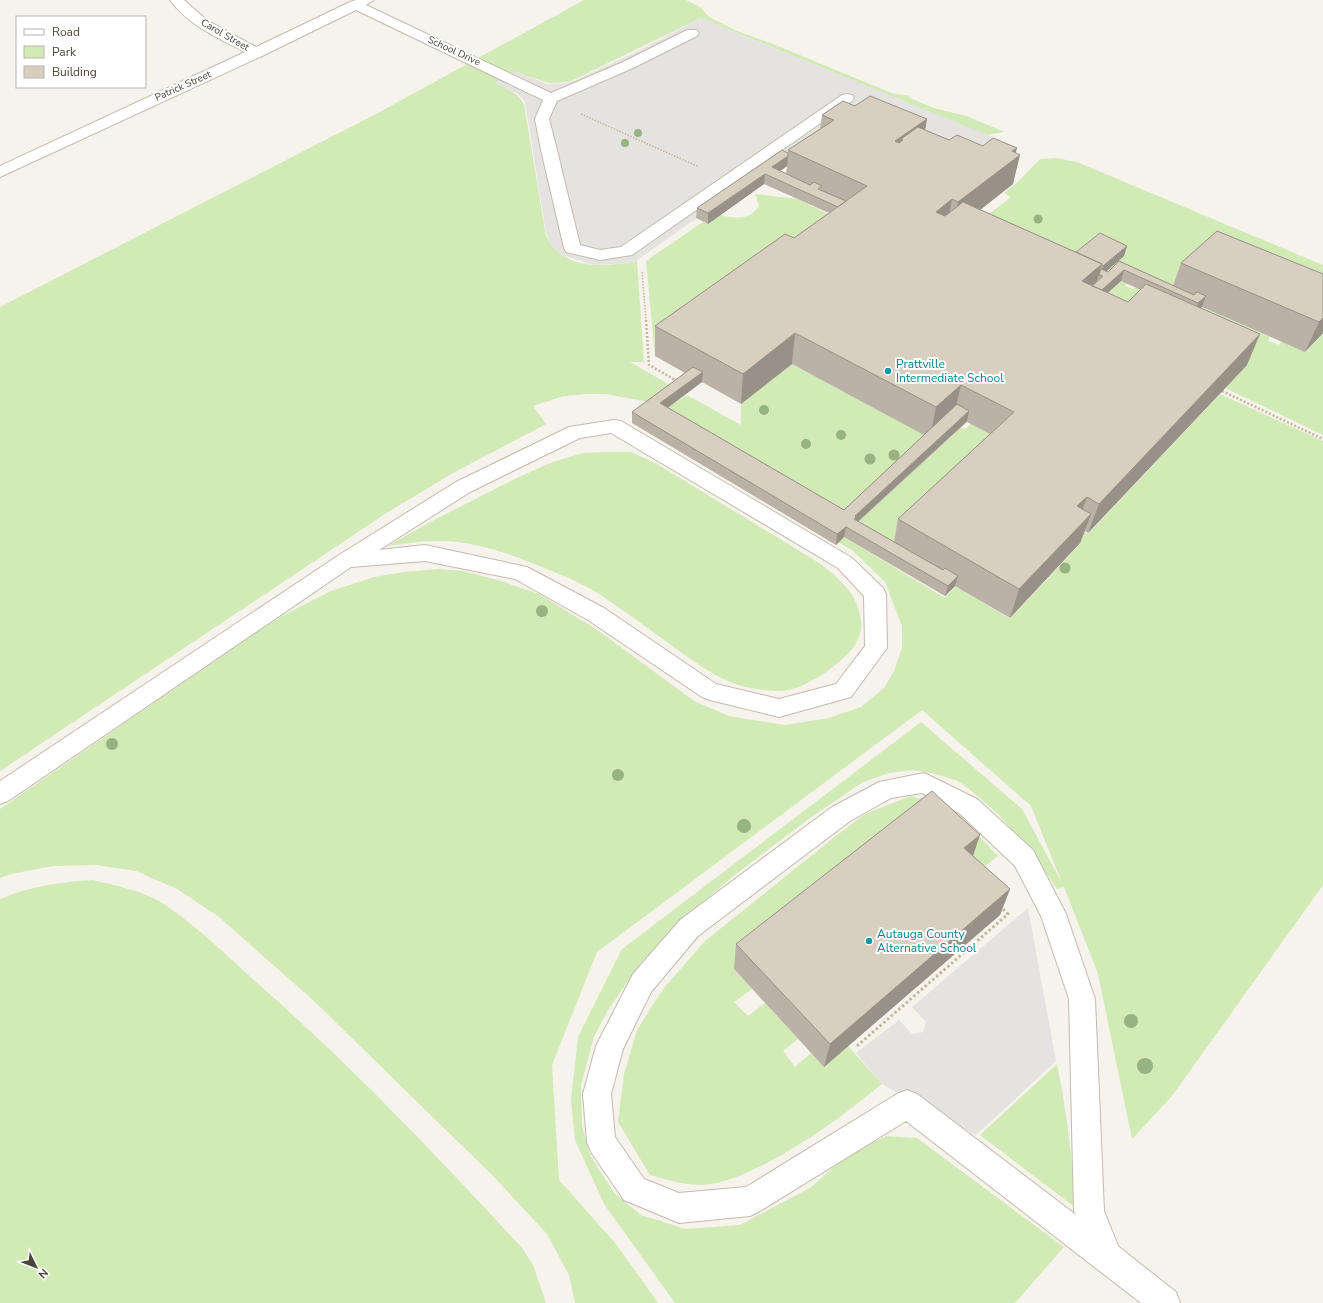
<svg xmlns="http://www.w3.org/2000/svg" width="1323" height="1303" viewBox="0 0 1323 1303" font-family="'Nunito Sans',sans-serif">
<rect width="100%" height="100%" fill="#f6f3ec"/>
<!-- green -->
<path fill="#d2eab5" d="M584,0h102l14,7 9,10 28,14 36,13 121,50 13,1 5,4 22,9 32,8 39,16 -19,3 -285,-117 -132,64 -20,1 -27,-9 -20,12 15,9 7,9 22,132c16,35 60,31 91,25l7,101h-14l47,27 -28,13 -44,-8h-19l-22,2 -31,10 13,18 -93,49 -68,41 -385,257v-464l376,-193z
M1056,158l21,4 246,103v44l-153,-17 -54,-20 -12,10 -131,-56 38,-29 -7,-4 14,-11 22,-23z
M755,194l42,5 54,26 -196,131 -9,-95 57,-39 5,2 12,-9c15,4 30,5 39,-9z
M1121,281l6,2 -2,3 8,3 3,-2 58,27 8,-7 68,30 -2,3 10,5 4,-4 24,11 17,-19v102l-98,-47 21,-24 -160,-52z
M792,364l138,73 -87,83 -183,-107 27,-18 54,30v-21z
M1220,394l103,47v444l-151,211 -40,43 -34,-165 -34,-87 -7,2 -26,-38 -32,-36 -26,-23 -15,-11 -22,-7 -23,-4 -24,3 -26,9 -53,36 -74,56 -60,50 -36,40 -32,46 -14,27 -13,48 1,41 8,29 24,38 27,22 45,14 54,-4 70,-37 36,-32 40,-20 31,2 147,109 -49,56h-340l-71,-99 -29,-64 -4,-40 7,-63 44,-88 299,-227 101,87 40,74 -31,-77 -109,-96 -325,242 -45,113 7,115 57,64 42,59h-83l-6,-28 -22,-41 -53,-57 -179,-175 -96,-85 -42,-28 -41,-18 -40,-6 -43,1 -42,8 -11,4v-69l258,-178 24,-15 49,-25 43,-14 30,-5 34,-3 25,2 38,10 38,13 60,37 95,70 35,15 56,9 44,-7 32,-11 23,-19 10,-17 8,-23v-22l-17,-44 -33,-32 -14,-8 6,-5 101,61 11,-12 54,33 70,-75 -4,-16 12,6z
M971,424l35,18 -113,107 -40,-23 108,-98 4,1z
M607,452h24l26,12 159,97c21,15 43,33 45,60 2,22 -15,36 -31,48 -13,10 -34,22 -51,22 -12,0 -26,-2 -37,-5 -23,-6 -44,-22 -63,-35 -24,-18 -49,-36 -74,-53 -17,-12 -36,-20 -56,-28 -36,-15 -74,-30 -114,-29 -16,0 -31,3 -47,5l44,-25 89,-45 32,-14 30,-9z
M911,796l19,6 38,23 30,31 -22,17 -242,96 18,20 -18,13 14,14 17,-13 33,36 -15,12 12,16 16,-14 14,13 23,-20 34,38c-37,30 -73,57 -115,79 -21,10 -41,20 -64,22 -18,0 -36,-5 -53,-10l-32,-53 6,-48 13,-44 26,-41 42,-48 131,-105 29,-22z
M93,880c23,6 48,10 69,23 34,22 64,52 95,80 94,82 180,173 265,265l11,17 13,38h-546v-404c32,-13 59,-17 93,-19z
M1057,1064c10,48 15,95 19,144l-96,-73z"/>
<!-- parking -->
<path fill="#e5e3e0" d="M701,18l299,122 -30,23 -134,-43 -200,141 -19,3 -24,1 -31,-10 -11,-9 -5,-13 -21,-131 -7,-8 -24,-11 22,-12 31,13 19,-1 10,-3 60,-28z
M1028,908l28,153 -80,74 -94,-51 -26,-31 43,-33 13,14 11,-2 3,-10 -14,-15z"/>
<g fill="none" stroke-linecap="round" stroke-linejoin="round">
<!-- lane casing -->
<g stroke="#c2bbae" stroke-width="2">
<path id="lane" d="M847,94l5,1 2,3 -2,3 -220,154 -32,5 -34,-8 -2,-4 -23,-98 3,-3h10l3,3 23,95 20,5 21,-3 221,-152z
M614,420l7,1 231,137 31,30 3,6 1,54 -36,49 -72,20 -69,-17 -8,-3 -114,-77 -73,-41 -90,-18 -74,6 -343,234 -8,3v-23l339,-226 117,-73 113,-55zM611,433l227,135 26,28 1,50 -29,38 -57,15 -63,-15 -112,-76 -77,-41 -102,-22 -46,5 91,-58 110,-54z
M924,773l53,26 56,51 33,64 29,85 9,212 19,47 -4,11 -11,4 -11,-4 -191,-148 -146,90 -10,5 -71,7 -55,-23 -33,-48 -4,-10 -4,-48 13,-48 37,-72 47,-54 152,-113 47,-25zM922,793l37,20 56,53 26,50 28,83 5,212 2,4 -159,-121 -10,-4 -10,4 -151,93 -67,6 -35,-14 -29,-42 -4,-43 12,-45 28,-57 47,-56 152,-115 41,-23z"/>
</g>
<!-- street casing -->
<g stroke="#c2bbae" stroke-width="2">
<path id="street" d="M170,0h14l24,21 48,26 94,-45 6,-2h18l-8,5 185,88 72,-31 64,-32h10l2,3 -2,3 -64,32 -76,33 -8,18 8,31 -3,3h-10l-3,-3 -6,-31 8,-19 -187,-90 -94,46 -262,121v-11l245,-114c-27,-14 -57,-27 -75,-52z
M1108,1243l11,4 57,45 4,11h-39l-44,-34 -4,-11 4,-11z"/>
</g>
<!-- path-far2 -->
<path stroke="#c4b79f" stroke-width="1.5" stroke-dasharray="1.5 1.5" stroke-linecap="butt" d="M581,114l118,53
M642,272l4,49"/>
<!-- path-far1 -->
<path stroke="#c4b79f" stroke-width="2.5" stroke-dasharray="2 2" stroke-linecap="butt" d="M646,320l3,45 28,16
M1222,391l101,48"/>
<!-- path -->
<path stroke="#c4b79f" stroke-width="3" stroke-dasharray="2.5 2.5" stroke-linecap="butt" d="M857,1046l151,-132 -7,-7"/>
<!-- lane -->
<use href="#lane" fill="#fff" fill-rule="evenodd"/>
<!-- street -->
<use href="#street" fill="#fff" fill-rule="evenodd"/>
</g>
<!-- trees -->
<g fill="#97b381">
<circle cx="638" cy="133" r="4"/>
<circle cx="625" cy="143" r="4"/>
<circle cx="1038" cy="219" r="4.5"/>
<circle cx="764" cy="410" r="5"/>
<circle cx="841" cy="435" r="5"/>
<circle cx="806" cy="444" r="5"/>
<circle cx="894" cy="455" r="5.5"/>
<circle cx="870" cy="459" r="5.5"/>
<circle cx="1065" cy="568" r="5.5"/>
<circle cx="542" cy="611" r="6"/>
<circle cx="112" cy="744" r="6"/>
<circle cx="618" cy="775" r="6"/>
<circle cx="744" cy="826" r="7"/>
<circle cx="1131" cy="1021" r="7"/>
<circle cx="1145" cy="1066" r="8"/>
</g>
<!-- wall -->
<path fill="#bab2a6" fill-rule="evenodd" d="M855,106l70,24 24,10 34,6 32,7 -2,31 -33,26 96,42 51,-6 -3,10 -18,15 2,1 11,-11 54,25 8,-23 142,11v59l-18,19 -103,-45 -2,1 47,57 -159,168 -3,-2 -5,12 -70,75 -55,-32 -10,10 -101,-59 -8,8 -204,-122v-11l53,-39 -30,-17v-30l139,-88 35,-25 -65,-29 -56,40 -12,-6 1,-10 91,-55v-3l32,-21 2,-14zM787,166l-1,8 -6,-3zM1121,281l20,9 -13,12 -21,-9zM792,364l132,71 -80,75 -176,-102 34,-26 39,22zM967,422l23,12 -92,85 -4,23 -36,-20z
M973,856l37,33 -10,26 -176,152 -90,-98 2,-25z"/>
<!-- shaded-wall -->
<path fill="#979187" d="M927,119l-5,30 -21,-10 -4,28 -2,-26z
M1017,148l-3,11 6,-4 -7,29 -61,48 6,-30 54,-51z
M788,156l-1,10 -15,11v-10z
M765,174l-1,10 -56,40v-11z
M952,199l-5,30 -11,-17z
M1127,246l-3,10 -23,20 -1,-1 3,-9z
M1102,264l-9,30 -11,-13z
M1124,270l-3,11 -29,26 -2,-6z
M1206,296l-4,11 -8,6 4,-10z
M1323,318v15l-18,19 14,-30z
M795,333l-3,31 -51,40 2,-30z
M1260,334l-13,31 -159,168 11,-29z
M703,372l-1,10 -42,31v-10z
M961,385l-7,30 -24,22 6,-30z
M969,411l-2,10 -112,103 -3,5 3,-13z
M1087,497l-11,30 1,-21z
M1091,514l-11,29 -70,75 9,-29z
M846,527l-2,10 -8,8 1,-11z
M958,576l-3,10 -10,10 3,-10z
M980,835l-9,27 -7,-14z
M1010,889l-10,26 -176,152 6,-23z"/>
<!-- building -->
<path fill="#d8cfc1" stroke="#979187" d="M870,96l57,23 -32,22 4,2 4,-3 -2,-1 17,-12 31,13 8,-5 26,11 10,-8 24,10 -5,3 8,4 -62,47 -6,-3 -16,13 9,4 18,-14 139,62 -20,17 46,21 18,-18 114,50 -161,170 -12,-7 -10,9 14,8 -72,75 -121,-70 116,-107 -53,-27 -25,22 -141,-74 -52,41 -88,-48 130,-92 9,4 73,-52 -79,-36 46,-30 -12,-5 21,-14 12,5z
M782,150l6,3v3l-16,11 38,18 4,-3 8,4 -4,3 28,12 -8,6 -73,-33 -57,39 -11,-5z
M1217,231l106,43v44l-4,4 -138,-59z
M1100,233l27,13 -24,20 -1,-1v-1l-26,-12z
M1119,261l75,34 3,-3 9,4 -8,7 -74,-33 -22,20 -10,-4 11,-10 -4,-1 2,-6 7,3z
M693,367l10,5 -43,31 184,107 113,-106 12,7 -114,105 1,1 -2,2 89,51 2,-2 13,8 -10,10 -102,-59 -9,7 -205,-122z
M932,791l48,44 -16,13 46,41 -180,155 -94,-100z"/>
<!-- markers -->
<g fill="#0f9aa8" stroke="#fff" stroke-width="1.5">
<circle cx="888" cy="371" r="4"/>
<circle cx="869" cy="941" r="4"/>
</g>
<g text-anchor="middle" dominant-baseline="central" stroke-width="4" stroke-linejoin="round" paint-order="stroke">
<!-- far-street labels -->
<g font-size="10" fill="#4b4439" stroke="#fff">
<text transform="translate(225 35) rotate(30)">Carol Street</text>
<text transform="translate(454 51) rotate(25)">School Drive</text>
<text transform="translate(183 86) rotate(-24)">Patrick Street</text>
</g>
<!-- culture labels -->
<g font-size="12" fill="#0d838f" stroke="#fff" text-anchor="start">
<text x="896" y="364">Prattville<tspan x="896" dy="14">Intermediate School</tspan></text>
<text x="877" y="934">Autauga County<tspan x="877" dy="14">Alternative School</tspan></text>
</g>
</g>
<!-- legend -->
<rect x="16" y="16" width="130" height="72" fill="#ffffff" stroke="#b7b4b0"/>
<rect x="24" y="29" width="20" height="6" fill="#ffffff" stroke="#b7b4b0"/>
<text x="52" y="36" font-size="12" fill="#4b4439">Road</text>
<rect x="24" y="46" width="20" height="12" fill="#d2eab5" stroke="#b7b4b0"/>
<text x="52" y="56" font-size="12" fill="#4b4439">Park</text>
<rect x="24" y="66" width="20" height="12" fill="#d8cfc1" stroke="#b7b4b0"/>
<text x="52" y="76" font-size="12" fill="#4b4439">Building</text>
<!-- north arrow -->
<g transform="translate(36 1267) rotate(133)" stroke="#ffffff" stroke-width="3" paint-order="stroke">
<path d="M0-3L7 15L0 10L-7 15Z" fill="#4b4439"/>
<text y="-6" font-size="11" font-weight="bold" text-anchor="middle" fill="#4b4439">N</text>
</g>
</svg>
